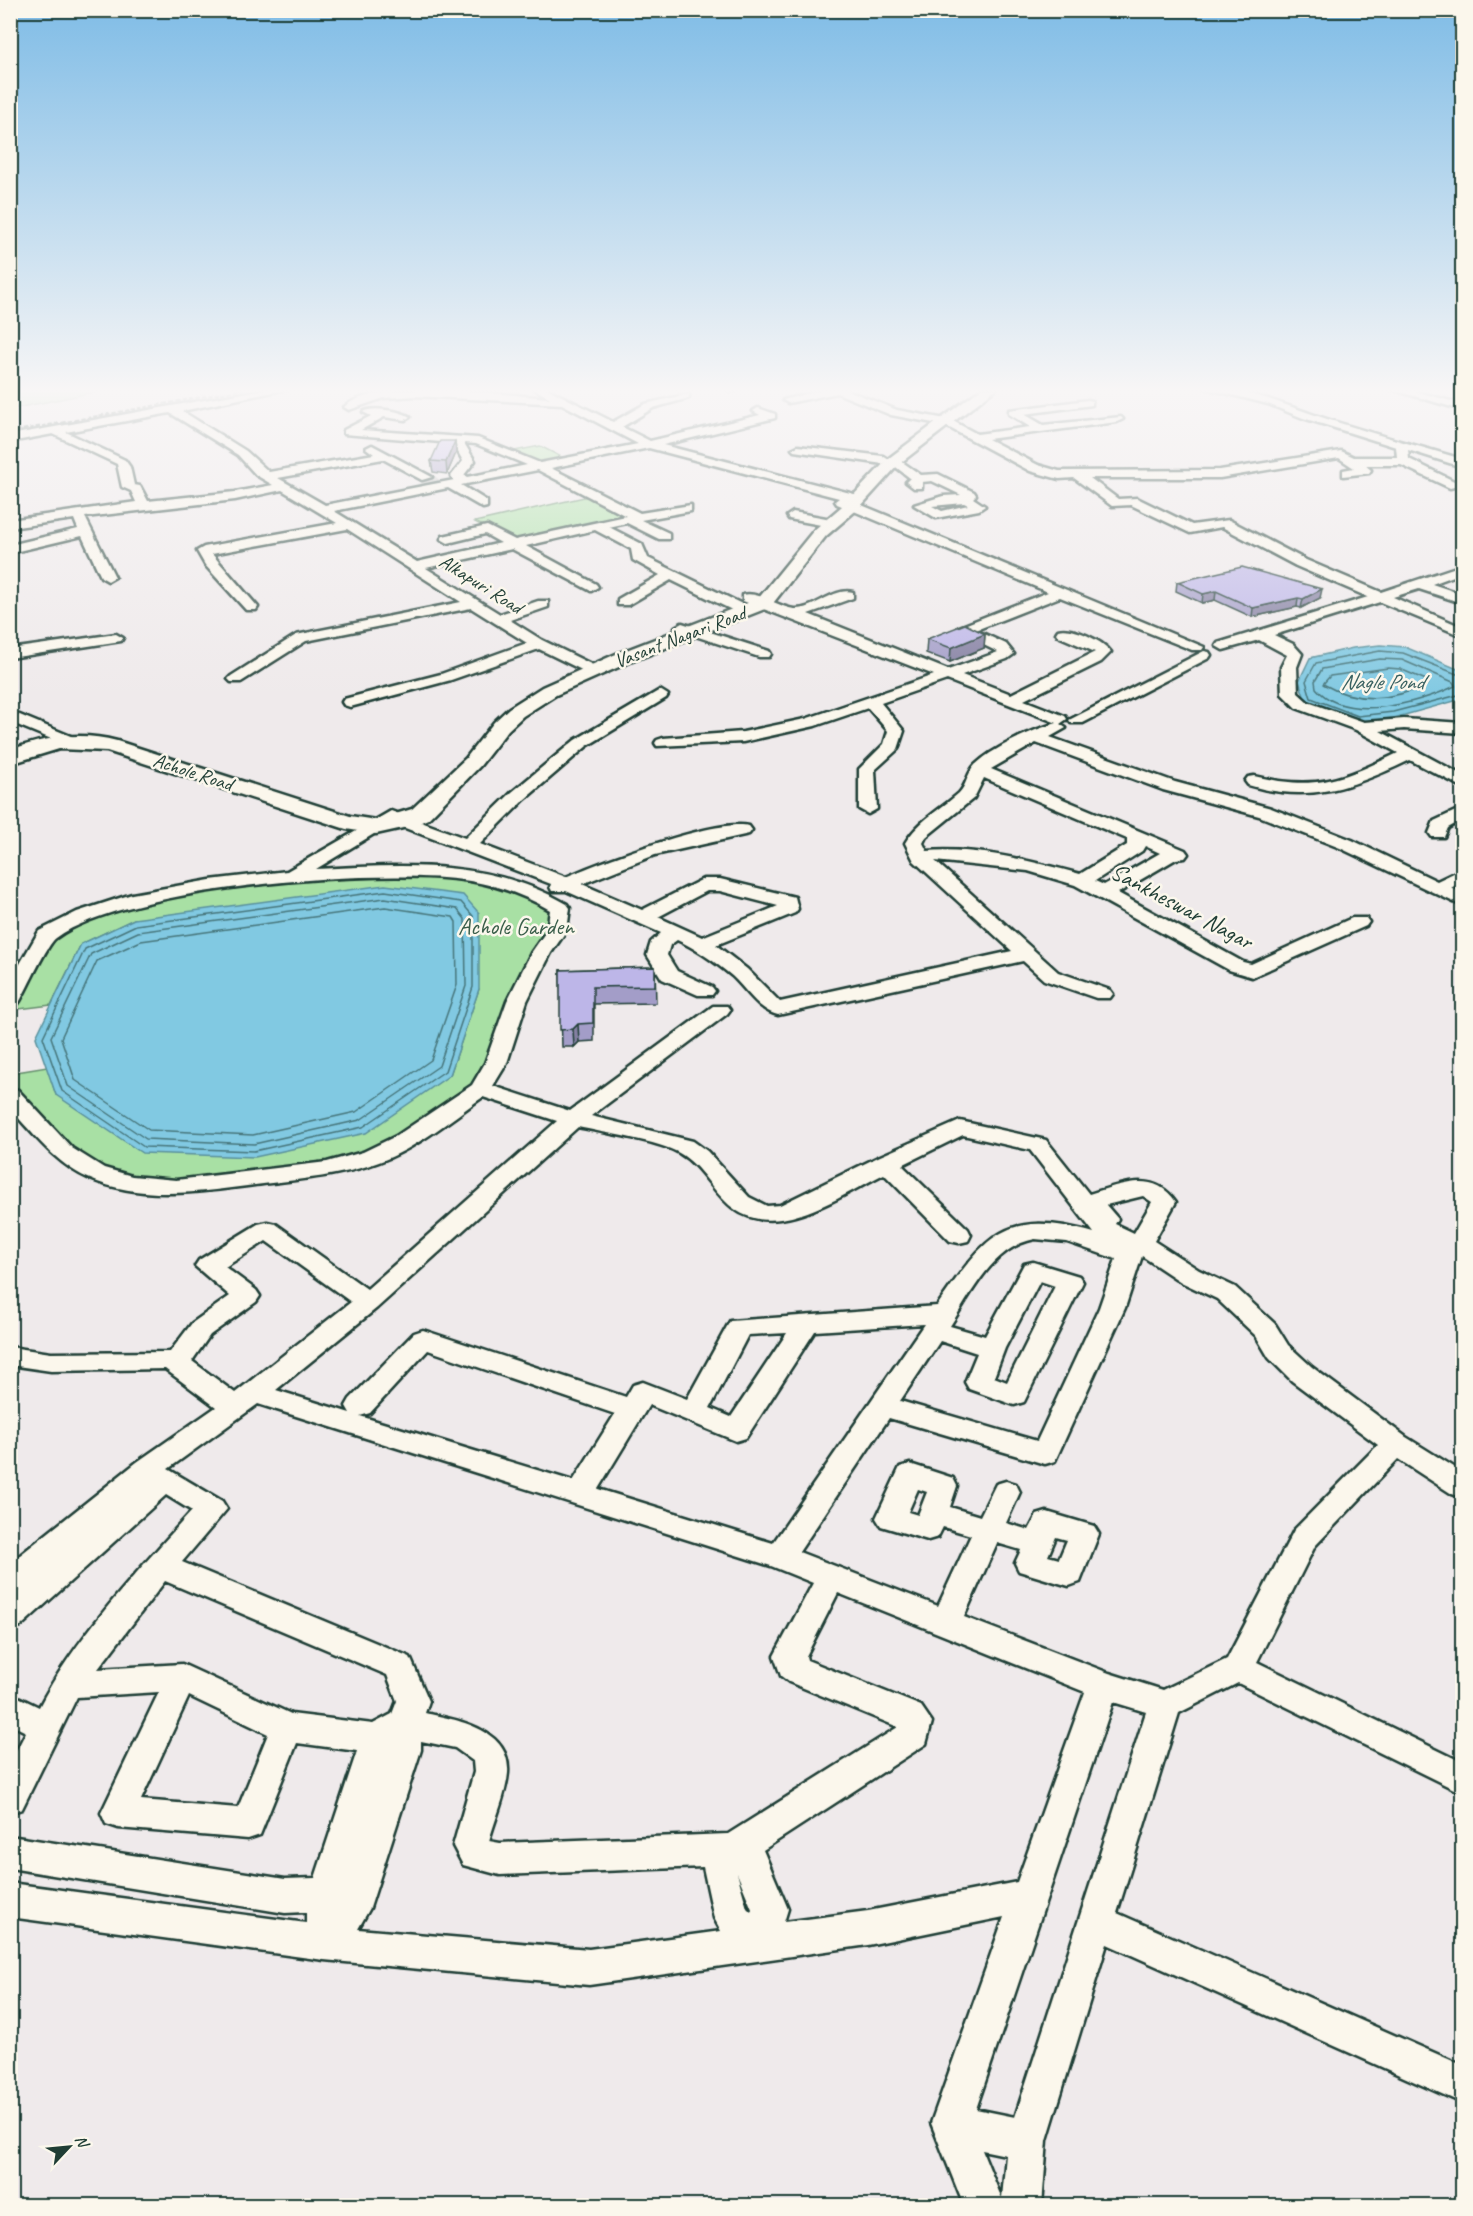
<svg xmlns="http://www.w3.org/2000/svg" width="1473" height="2216" viewBox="0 0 1473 2216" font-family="Caveat,sans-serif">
<rect width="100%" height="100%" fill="#efeaeb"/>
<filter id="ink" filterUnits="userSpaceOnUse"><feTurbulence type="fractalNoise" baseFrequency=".0167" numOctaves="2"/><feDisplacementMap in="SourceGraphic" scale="12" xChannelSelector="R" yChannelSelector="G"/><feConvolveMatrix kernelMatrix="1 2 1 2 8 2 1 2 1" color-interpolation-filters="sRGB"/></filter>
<g filter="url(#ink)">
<!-- green -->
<path fill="#a8e0a4" stroke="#648e6c" stroke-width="1.5" d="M11,388h79l10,3 -89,18z
M540,446l27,14 -28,5 -30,-13z
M593,495l40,21 -118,26 -40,-20z
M449,873l60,11 51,24 -80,181 -109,68 -195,30 -80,-14 -85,-78v-22l36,-6 9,28 394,-20 29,-86 -345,-70 -53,25 -30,61 -40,5v-9l35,-66 38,-19 190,-39z"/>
<!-- water -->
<path fill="#81c9e2" stroke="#5a919c" stroke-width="1.5" d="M1380,645l25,2 55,23 2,29 -68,19 -38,4 -50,-20 -7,-21 11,-23 43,-10z
M385,885l78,10 16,18v76l-29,86 -84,58 -111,24 -113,-4 -86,-58 -20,-58 45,-93 53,-25z"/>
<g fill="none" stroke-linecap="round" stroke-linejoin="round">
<!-- shore -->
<path stroke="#46757a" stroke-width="1.5" d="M1380,659l22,1 51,22 2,4c-35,17 -110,38 -139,2l-1,-7 7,-12z
M1388,668l12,1 26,11 2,4c-34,16 -71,20 -105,0l7,-8z
M1462,676l-59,-23 -23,-2 -64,12 -10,18 5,17 47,18 35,-4 69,-18
M385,891l76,11 12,14v71l-28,84 -82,56 -109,24 -110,-4 -82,-56 -19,-54 42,-88 51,-24z
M385,898l72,11 8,10 1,67 -27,80 -79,54 -106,24 -108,-5 -78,-53 -17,-49 40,-83 47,-22z
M385,907l68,10 3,5 1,63 -26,75 -75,52 -103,23 -104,-5 -74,-50 -14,-42 36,-77 44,-20z"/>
<!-- minor-tunnel -->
<path stroke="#c5c7c6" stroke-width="12" stroke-dasharray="12 6" stroke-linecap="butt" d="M426,477l12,9"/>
<!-- minor casing -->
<g stroke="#1f3d34" stroke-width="5">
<path id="minor" d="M271,388h21l-110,23 64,40 23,21 105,-18 -8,-6 6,-3 60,32 -10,3 -39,-21 -105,19 47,27 129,-25 -3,-4 12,-15 -10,-18 -109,-9v-4l27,-14 -8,-4c8,-6 39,-1 47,5l-5,3 -21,-3 -23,13 117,8 62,25 98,-19 -76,-40 -147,-8 -31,2 -35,12 -5,-3c34,-30 159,-12 206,-9l-17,-10h13l67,34 32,-18 44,-10v4l-36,10 -31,19 28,14 110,-26 -7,-4 5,-3 17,6v4l-112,27 199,51v6l-10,-1 352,146 -2,3h-10l-132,-53 -84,33 30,14 8,10 -7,5 -45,16 49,19 84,-42 -37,-16 -2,-3 2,-3c14,-4 45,11 53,22l-10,10 -77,38 41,16 2,3 -7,5 6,4 -16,9 125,45 96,26 81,32 85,41 25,-12v12l-11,7 11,5v13l-122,-58 -81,-32 -96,-26 -127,-47 -45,26 194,81 3,4 -3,4 -9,1 -58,34 125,69 8,2 101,-46h14l3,4 -3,4 -114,51 -23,-7 -154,-85 -47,-14 -93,-10 123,111 52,18 3,4 -3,4h-14l-52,-18 -21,-19 -245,54c-20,-5 -31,-25 -46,-39 -17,-14 -35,-27 -55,-36l-7,5 -3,10 10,16 35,16 3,4 -3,4h-14l-36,-16 -15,-24 4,-13 10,-9 -95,-42h-14l-2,-4 1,-3 -159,-61 -76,46c88,-4 171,-11 251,35l3,4 -3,22 -16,23 -24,48 -20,62 -14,23 77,25 143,-105h14l3,4 -3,4 -136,102 102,25 14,10 42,46 18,9 13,-1 98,-48 82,-36 86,19 43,54c31,-9 65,-25 87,8l-22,39 45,29 36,17 40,37 13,21 24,22 94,70 56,35v25l-10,-3 -54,-35 -83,87 -58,116 205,100v31l-224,-110 -59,30 -62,200 345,152v38l-355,-159 -60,196 -5,66h-78l-33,-83 73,-206 -136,28 -279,40 -265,-25 -314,-43v-34l296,40v-11l-21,1 -275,-45v-32l275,43 30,-1 42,-127 -60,-8 -37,92 -12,4 -130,-11 -12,-4 -5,-11 58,-121 -82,5 -55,112 -12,4v-50l16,-31 -16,-8v-31l29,14c35,-68 101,-139 153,-196l-26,-16 -145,131 -11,3v-31l10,-8 -10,3v-30l127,-101 79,-55 -51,-38 -114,2 -41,-6v-18l41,6 119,-1 22,-29 38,-27 -35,-30 4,-6 59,-36 9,-2 9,2 91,65 190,-168 -74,-24c-33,23 -66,51 -104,65 -37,14 -77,17 -116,22 -58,7 -119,19 -175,-6 -32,-14 -54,-44 -78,-69v-21l8,2 54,58 32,20 28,8 44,4 151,-18 36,-10 33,-16 76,-51 13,-22 22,-62 24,-48 16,-23 3,-20c-26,-15 -51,-24 -80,-29 -88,-14 -343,5 -414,57 -9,6 -29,51 -36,63l-3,4 -7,2v-26l29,-50 38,-19 55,-18 78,-14 77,-9 104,-60 74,27 47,-46 63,-52 85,-50 8,5 -2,3 -79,48 -63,54 -44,44 86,33c34,-15 150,-59 183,-51l3,4 -3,4 -94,21 -73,29 60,26 61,-31h17l75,18 3,12 -3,4 -79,32 31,24 33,33 232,-51 -98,-90 -9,-18c14,-23 35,-33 54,-50 8,-8 8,-20 16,-28 17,-17 59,-36 82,-42l-110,-43 -66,23 23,28 -6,18 -23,21 2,39 -9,5 -9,-5v-40l25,-25 4,-13 -20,-23 -53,18 -72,16 -86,4 -2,-3 2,-3 6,-2 80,-6 62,-13 129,-44 -191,-74v-6c17,-4 34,12 51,14 19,2 39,-22 59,-17v6l-45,16 140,56 50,-18 -39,-19 -2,-3 2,-3 89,-35 -211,-88 -2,-3 4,-3 -190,-50 -98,20 89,45 51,-8v6l-50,9 28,13v6h-10l-32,-16 -18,4 33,17 6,14 94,46v6h-10l-61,-30 -43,25h-10v-6l42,-24 -27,-15 -2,-11 -36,-19 -69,16 70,38 2,3 -7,4 -79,-42 -86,19 74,46 38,-13h10v6l-38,13 32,20 57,28 3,3 -3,3 -5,2 -55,-27 -88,31 -101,27 -6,-2 -2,-3 2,-3 97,-25 86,-31 -56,-35 -165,33 -65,41h-10l-3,-3 3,-3 65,-41 165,-33 -114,-73 -135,25 46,53 -2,3h-10l-41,-45 -8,-14 7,-4 133,-24 -55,-33 -47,10 -150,17 30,60 -7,4 -7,-4 -19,-41 -72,17v-8l68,-16 -4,-10 -64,9v-8l126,-18 -5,-11 -9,-4 -5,-23 -64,-30 -43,8v-7zM170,413l68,42 18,20 17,10 -38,7 -87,9 -8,-15 -6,-1 -4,-18 -5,-7 -59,-28zM464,443l12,1 51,21 -60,12 -3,-2 11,-14zM538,470l88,46 -111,24 -28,-14 -44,10 -2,3 7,4 37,-9 16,9 -84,19 -83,-51 114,-23 35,20 4,-1v-6l-26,-16zM984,778l143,61v6l-47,29c-49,-13 -103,-27 -153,-23l-4,-8 3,-6 48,-39zM1145,846l15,7 -56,32 -9,-4 47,-30zM707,891h13l58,15 -76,31 -44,-20zM578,1127c22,5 84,15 101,26 23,13 33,39 54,55 44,34 110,-14 151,-34l66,67 9,2 9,-2 3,-6 -3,-6 -66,-64 61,-30 67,15 64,83c-90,-26 -109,4 -157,73l-207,15 -43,78 -44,-17 -10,3 -7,12 -203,-67 -9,3 -64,66 -4,7 4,7 -74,-23 101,-82zM1143,1196l9,6 -18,31 -19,-9 3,-5 -12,-14zM1035,1239l32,3 49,17 -17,49 -62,133 -137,-40 40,-60 37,12 -12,29 4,7 45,16 10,-3 59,-120 -4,-6 -46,-14 -9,2 -39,72 -35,-10c22,-33 42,-79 85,-87zM266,1241l85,61 -116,91 -43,-32 18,-26 46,-33 4,-6 -4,-6 -31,-23zM1142,1256l39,26 36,17 39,37 13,22 23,23 86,64 -84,85 -67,129 -64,31 -54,-17 -145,-56 33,-74 24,7 -6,13 4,8 50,15 11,-4 19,-48 -5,-8 -47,-14 -10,3 -8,15 -23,-7 14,-31 -4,-8 -10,-3 -10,3 -16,32 -30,-9 7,-21 -4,-8 -43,-14 -10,3 -24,51 5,8 47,14 10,-3 5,-10 28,8 -33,71 -139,-54 90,-134 156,46 10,-3 70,-153zM1040,1281l15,5 -48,96 -13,-5 11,-29zM924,1324l-151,219 -175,-54 51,-84 87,36 10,-3 69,-107zM787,1333l-56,84 -21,-9 38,-73zM428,1350l187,64 -42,67 -213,-65 10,-3zM258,1404l513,162 42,17 -39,73 7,20 8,6 109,45 -170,107 -228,9 -11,-2c6,-22 17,-46 19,-68 3,-44 -51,-53 -83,-60l4,-12 -19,-44 -228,-95 45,-53 -5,-8 -54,-32zM918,1489l9,3 -9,23 -10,-3zM1056,1537l11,3 -8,19 -11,-3zM165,1581l222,94 10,26 -5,13 -19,10 -82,-10 -109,-50 -84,5zM838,1593l247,99 -68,190 -149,29 -84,11 4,-13 -25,-59 163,-106 6,-22 -11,-16 -114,-46 -1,-4zM189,1696l79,38 -30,74 -97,-8zM1113,1702l33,10 -131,405 -39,-8zM421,1741l34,7 18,13 1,11 -21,74 10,19 37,10 203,-8 11,51 7,13 -132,18 -231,-20 12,-21 51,-158zM737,1873l15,36 -1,3 -4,-4zM982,2150l24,5 -4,43 -3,-6z
M726,388h18l-14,4z
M829,388h13l55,22 54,10 26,14 53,-7 -21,-13v-4l79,-10 4,1v4l-68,9 19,11 78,-8 2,2 -6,3 -129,17 50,26 21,6 161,-1 121,-19 13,6h43l-1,-10 -93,-29 -35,-14 -63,-16c38,0 72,14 107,26 50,17 100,30 150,45v8l-54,-17 1,9 45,22v6l-4,1 -49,-23h-36l6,5 -2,3 -26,3v-6l11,-2 -15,-10 -119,20h-130l28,21 19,-1 55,27 37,-5 77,40 75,32 81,-27v8l-30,11 30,10v9l-43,-14 -26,8 69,30v9l-82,-34 -106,33 19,9 9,10 -5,13 1,26 10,9 56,20 40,-3 58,4v10l-58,-4 -24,2 82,44v12l-52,-27c-56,27 -100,44 -162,25l-3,-4 3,-4 6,-1c62,15 87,4 144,-23l-42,-23 -60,-22 -14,-14 -1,-27 6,-12 -28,-15 -36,10 -7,-4 2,-3 150,-46 -72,-31 -74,-39 -32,6 -59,-28 -19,1 -38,-28 -15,1 -29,-8 -86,-46 -53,-10 -54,-22 -49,10 -5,-3z
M1387,388h16l59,16v6z
M798,446l85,10 6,4 9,-1 23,16 17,-1 36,18 2,3 -3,3 12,8 -6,4 -43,8 -22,-13 29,-9 18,-1 -29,-14 -10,1v6h-8l-8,-6 4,-4 -22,-17 -5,3 -89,-13 -2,-2zM964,503l4,2 -26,6 -10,-5z
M793,512l33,6 1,3 -6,4 -32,-6 -2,-3z
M682,623l87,28 2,3 -2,3h-10l-82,-27 -2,-3z
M116,634l7,4 -2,3 -111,17v-9z
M1204,651l5,1 2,3 -2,3 -126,65h-12l-2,-3z
M10,711l63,26 2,3 -8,5 -6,-2 -51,-21z
M1462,808v12l-14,8 -4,9h-12l-3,-4 5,-12z"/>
</g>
<!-- major casing -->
<g stroke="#1f3d34" stroke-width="5">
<path id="major" d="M982,388h15l-98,76 -39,43 -34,29 -56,71 -140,55 -74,33 -33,21 -15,14 -28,36 -52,53 -16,7 -36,8 -30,-5 -239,-78 -48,-2 -49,15v-14c36,-13 70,-19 107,-9l233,75 26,4 36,-11 54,-51 28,-36 15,-14 33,-21 74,-33 142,-55 56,-69 34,-29 41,-43z"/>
</g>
<!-- minor -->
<use href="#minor" fill="#fbf7ec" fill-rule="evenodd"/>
<!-- major -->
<use href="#major" fill="#fbf7ec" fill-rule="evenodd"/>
<!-- rail -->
<path stroke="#1f3d34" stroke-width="2" stroke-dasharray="4.5 2" stroke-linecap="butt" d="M10,432l240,-44"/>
</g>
<!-- wall -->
<path fill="#a39dc8" stroke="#1f3d34" stroke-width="1.5" d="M455,441l1,12 -9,21 -14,-2 -2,-11z
M1177,582l143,16 -19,10 -4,-1 -45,10 -37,-17 -13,3 -26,-12z
M985,634l-1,14 -34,14 -24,-9 1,-14z
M655,967l1,36 -62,1v37l-15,1 -5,5h-12l-2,-77z"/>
<!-- shaded-wall -->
<path fill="#847fa2" stroke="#1f3d34" stroke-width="1.5" d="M455,441l1,12 -9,21 -1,-12z
M1322,589l-2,9 -19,10 2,-9z
M1216,591l-1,9 -13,3 1,-9z
M1298,598l-1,9 -45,10 1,-9z
M985,634l-1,14 -34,14 1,-14z
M578,1024l1,18 -5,5 -1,-18z"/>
<!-- building -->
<path fill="#bdb6e8" stroke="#1f3d34" stroke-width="1.5" d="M440,441h15l-9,21 -15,-1z
M1242,567l80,22 -19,10 -5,-1 -45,10 -37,-17 -13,3 -26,-12z
M965,624l20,10 -34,14 -24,-9z
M655,967v19l-62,1v36l-15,1 -5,5 -13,1v-60z"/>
</g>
<!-- sky -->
<linearGradient id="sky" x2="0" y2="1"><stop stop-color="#7fbce6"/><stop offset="0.56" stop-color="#f8f6f6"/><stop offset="1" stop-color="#f8f6f6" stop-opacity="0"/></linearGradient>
<rect width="1473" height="698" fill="url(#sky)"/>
<g text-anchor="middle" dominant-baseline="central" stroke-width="5" stroke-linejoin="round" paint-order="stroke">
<!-- far-street labels -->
<g font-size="20" fill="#1f3d34" stroke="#fbf7ec">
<text transform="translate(481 584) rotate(32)">Alkapuri Road</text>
<text transform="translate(680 637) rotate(-21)">Vasant Nagari Road</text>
<text transform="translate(193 772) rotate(18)">Achole Road</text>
</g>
<!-- far-water labels -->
<g font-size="22" font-style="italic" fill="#386060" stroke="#fbf7ec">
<text x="1382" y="682">Nagle Pond</text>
</g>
<!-- street labels -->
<g font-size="24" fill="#1f3d34" stroke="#fbf7ec">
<text transform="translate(1182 906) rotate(28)">Sankheswar Nagar</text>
</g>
<!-- park labels -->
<g font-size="24" fill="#3a5e4a" stroke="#fbf7ec">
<text x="516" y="926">Achole Garden</text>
</g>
</g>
<!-- margin -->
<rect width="1473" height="2216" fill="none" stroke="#fbf7ec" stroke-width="36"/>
<rect x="18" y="18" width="1437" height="2180" fill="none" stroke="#1f3d34" stroke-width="2" filter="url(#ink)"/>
<!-- north arrow -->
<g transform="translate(69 2147) rotate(64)" stroke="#fbf7ec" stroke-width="4.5" paint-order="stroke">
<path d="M0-4.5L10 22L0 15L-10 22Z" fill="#1f3d34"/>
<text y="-9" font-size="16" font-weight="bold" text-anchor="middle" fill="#1f3d34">N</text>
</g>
</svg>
